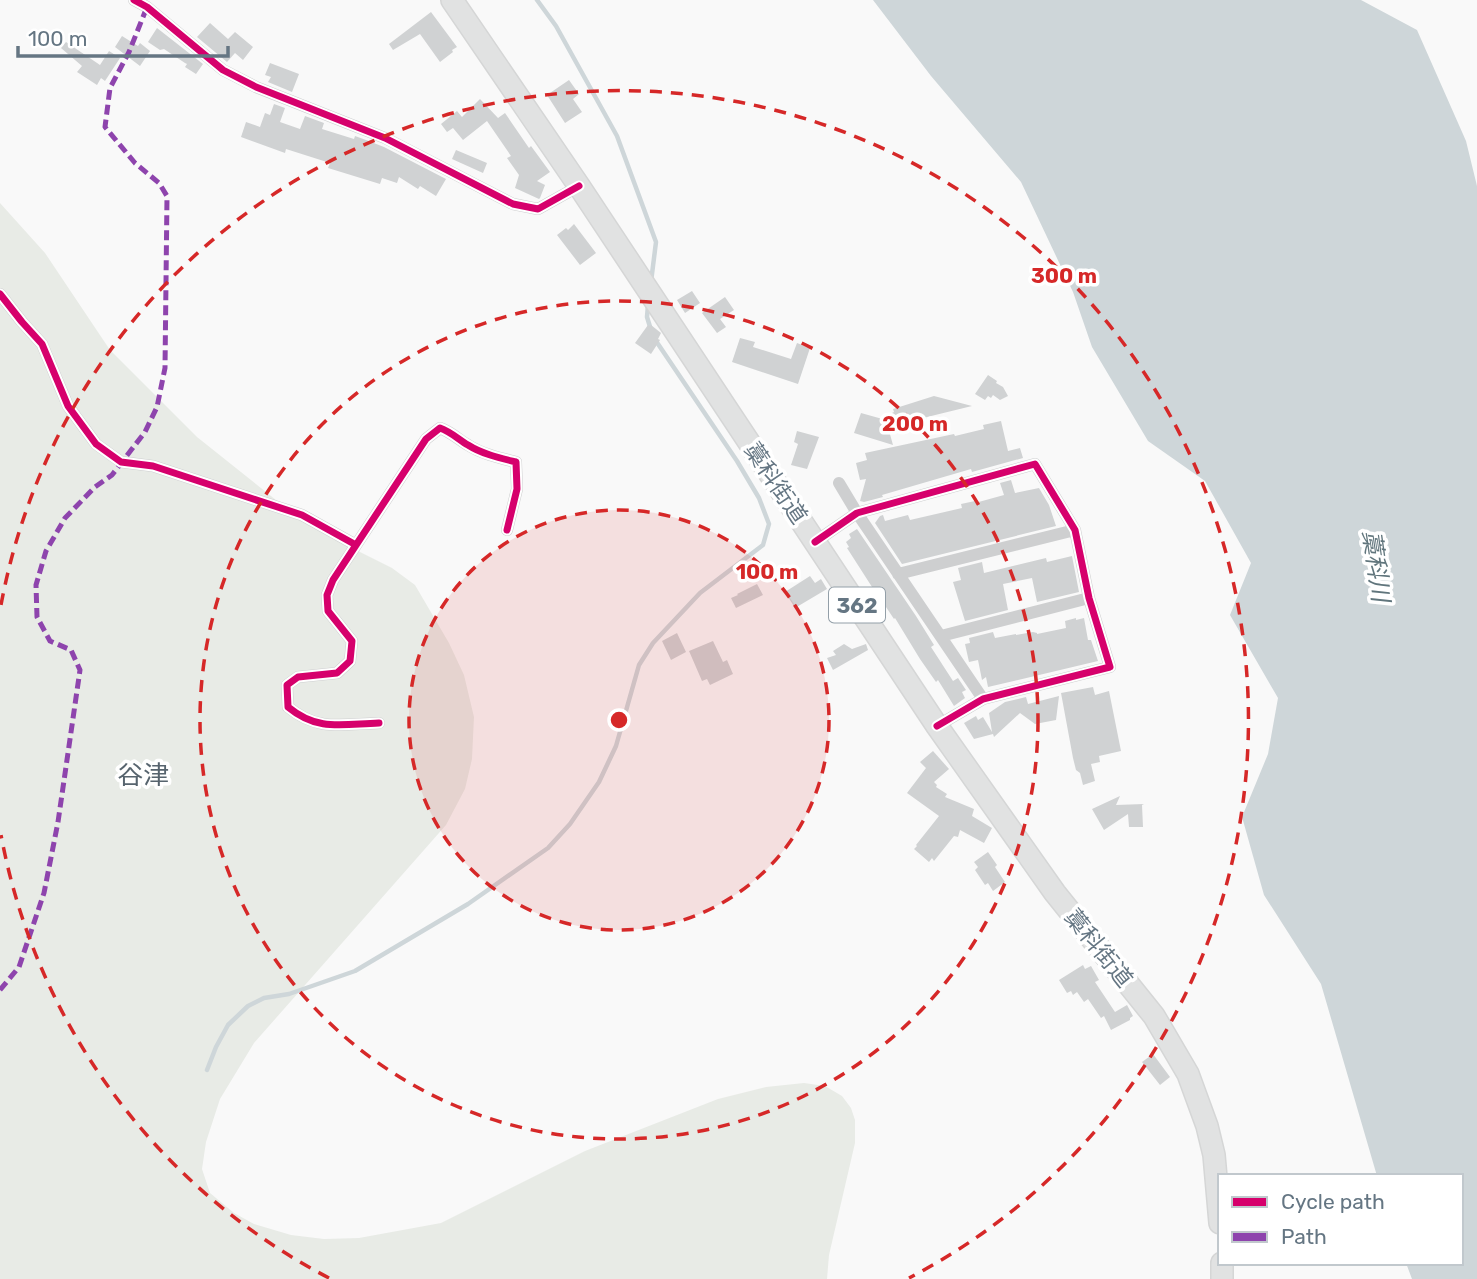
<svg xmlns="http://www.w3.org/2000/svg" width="1477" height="1279" viewBox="0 0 1477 1279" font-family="Rubik,'Noto Sans JP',sans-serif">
<rect width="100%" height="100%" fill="#f9f9f9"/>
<!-- green -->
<path fill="#e8ebe6" d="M0,203l45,50 65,97 87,87 84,67 65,41 46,23 23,17 34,58 15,32 10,42 -2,42 -7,30 -19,36 -192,218 -34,56 -14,43 -4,27 8,24 24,20 20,11 37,11 33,4 35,-1 82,-15 144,-72 133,-52 48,-12 38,-4 21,3 17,10 9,12 4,12v23l-26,112 -2,24h-827z"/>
<!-- water -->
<path fill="#ced6d9" d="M873,0h488l56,30 49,111 11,45v1093h-65l-6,-16h55v-87h-84l-56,-192 -57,-89 -22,-78 26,-63 10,-56 -48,-83 21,-52 -46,-82 -57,-40 -56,-94 -19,-55 -52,-110 -90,-106z"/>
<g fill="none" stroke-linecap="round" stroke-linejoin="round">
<!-- stream -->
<path stroke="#ced6d9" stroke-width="4.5" d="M537,0l19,26 61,110 39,106 -5,40
M648,305l-1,12 4,13
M207,1070l9,-23 12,-22 20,-19 16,-8 25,-4 66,-23 113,-67 80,-56 22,-24 29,-42 17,-36 23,-81 14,-22 47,-50 63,-48 6,-21 -10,-26 -22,-37 -81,-120"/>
</g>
<!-- building -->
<path fill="#d0d2d3" d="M431,12l26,35 -5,3 1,2 -13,10 -20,-28 -27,16 -4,-6z
M210,23l18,16 7,-7 18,15 -10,13 -8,-7 -8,9 -30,-25z
M157,28l46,36 -7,10 -11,-7 2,-3 -2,-1 -21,-14 -4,1 -12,-8z
M122,36l16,10 2,-3 10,8 -10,15 -25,-19z
M66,42l34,23 9,-14 11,7 -15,23 -4,-3 -4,7 -20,-13 5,-6 -21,-18z
M270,63l29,11 -7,18 -24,-10 3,-5 -6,-2z
M569,80l10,14 -6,5 9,13 -17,11 -18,-28z
M480,99l18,19 7,-5 24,35 2,-2 19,26 -13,9 8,4 -5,13 -1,1 -24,-11 4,-13 -12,-17 4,-2 -24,-35 -24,19 -10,-12 -6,4 -6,-8 16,-13 5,6z
M274,104l11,4 -5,14 20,7 5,-13 19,7 -2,6 32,10 1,-3 11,4 18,7 62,32 -10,17 -16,-10 -2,3 -19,-12 -2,6 -15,-5 -2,6 -52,-16 2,-5 -44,-14 -1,4 -44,-16 5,-15 14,5 5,-14 5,2z
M456,150l31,13 -4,10 -31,-14z
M574,224l22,29 -16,12 -23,-30 9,-7 2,2z
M692,291l8,12 -15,10 -8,-13z
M725,297l9,13 -14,9 6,8 -9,6 -15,-20z
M648,325l2,1 1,-1 10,8 -3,6 2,1 -9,14 -16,-11z
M740,338l15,4 -2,5 38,12 6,-16 13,5 -12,36 -66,-22z
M988,375l9,6 -1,2 7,4 5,9 -8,4 -7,-5 -2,3 -3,-2 -3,4 -10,-6z
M934,396l38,10 -49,12v-2l-30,9 -3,-11 4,-2 -1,-3z
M861,413l25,7 7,25 -39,-12z
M1001,421l7,30 12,-3 3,10 -51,14 -1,-3 -89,26 1,2 -19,5 -4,-1 6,-22 -6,1 -4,-17 11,-3 -2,-7 89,-19 1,2 29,-7 -1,-4z
M797,431l22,6 -12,32 -16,-4 7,-21 -4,-2z
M1011,480l4,13 24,-5 10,17 7,21 -154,38 -27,-41 5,-7 3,-1 2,6 23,-6 2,5 52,-12 -1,-4 14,-3v2l29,-8 -4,-12z
M857,529l59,87 18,29 -3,2 22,34 5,-3 8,12 -4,2 3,6 -11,8 -16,-26 -2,2 -16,-23 -25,-41 -1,1 -12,-18h-1l-34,-53 2,-1 -3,-5 5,-4 -2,-4z
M1072,556l7,36 -42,10 -5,-24 -29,6 5,26 -43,11 -12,-39 8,-2 -3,-12 24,-6 2,11 62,-15 1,4z
M810,576l5,7 6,-4 6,10 -32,19 -10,-16z
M757,584l6,11 -27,13 -5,-10 7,-3 -1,-1z
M1076,618v2l8,-2 4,22h3l7,21 -110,26 -2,-10 -4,3 -4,-20 -9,2 -4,-18 5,-1 -1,-5 24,-6 2,6 21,-4v1l17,-3 4,1v1l29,-6 -1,-7z
M677,633l9,19 -15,8 -9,-19z
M713,641l10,21 4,-2 6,14 -23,11 -3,-6 -5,2 -13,-30z
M844,644l8,5 14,-5 2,6 -35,20 -6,-12 9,-3 -3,-4z
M1093,687l2,8 14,-4 12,60 -22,5 1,6 -9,2 4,17 -12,4 -3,-12 -4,-3 -3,-12 -12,-65z
M1059,696l-3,24 -21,4 -15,-11 -26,24 -1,-3 -19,5 -10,-16 12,-7 2,4 5,-3 9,15 -3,-19 16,-11 21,-5 2,7z
M933,751l16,18 -15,13 3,3 -1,2 11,7 -2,3 29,12 -2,7 20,12 -8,15 -24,-13 -2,7 -4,-1 -20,25 -2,-3 -3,4 -15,-13 3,-3 -1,-1 23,-29 -32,-23 19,-25 -6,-6z
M1120,796l-4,9 28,-1 -2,1 1,22h-14l-1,-13 -24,16 -12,-21z
M988,852l9,13 -2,2 10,15 -12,9 -5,-8 -3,2 -10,-15 3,-3 -4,-5z
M1083,965l2,4 6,-3 8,14 -4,2 20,30 12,-7 6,11 -3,2v2l-19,10 -7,-14 -3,2 -13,-19 -4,3 -7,-10 -4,3 -2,-4 -4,2 -8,-13z
M1153,1054l17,23 -10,8 -18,-23z"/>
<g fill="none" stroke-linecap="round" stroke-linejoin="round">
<!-- highway casing -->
<g stroke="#d5d6d6" stroke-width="24">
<path id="highway" d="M452,0l127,186 358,540 118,167 99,123 34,58 19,52 7,29 6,68
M1222,1263v16"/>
</g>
<!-- street -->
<path stroke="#cecfd0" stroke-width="12" d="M134,0l13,7 76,63 33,17 129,51 128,66 25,5 41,-23
M0,294l22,28 20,22 26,62 28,38 25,18 32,4 149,49 54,30
M839,483l18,30 126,186
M815,542l42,-29 178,-49 40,66 14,68 21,69 -127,32 -46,27
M898,574l177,-44
M941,636l148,-38
M379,723c-36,1 -61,9 -91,-16l-1,-22 11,-8 39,-4 13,-12 2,-20 -24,-30 -1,-16 6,-15 93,-141 14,-11c11,4 18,11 28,17 14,9 32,13 48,17l1,27 -10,41"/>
<!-- highway -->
<use href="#highway" stroke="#e1e2e2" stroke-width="21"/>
<!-- quiet -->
<path stroke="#8e44ad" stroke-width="5" stroke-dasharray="10 5" stroke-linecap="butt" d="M0,990l19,-23 25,-74 14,-71 22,-152 -9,-20 -21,-9 -13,-24 -1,-32 10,-34 19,-33 30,-31 17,-12 33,-43 12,-25 8,-39 2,-172 -8,-13 -24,-20 -30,-36 5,-39 19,-36 18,-45"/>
<!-- cycleway casing -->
<g stroke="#fff" stroke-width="11">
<path id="cycleway" d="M134,0l13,7 76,63 33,17 129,51 128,66 25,5 41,-23
M0,294l22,28 20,22 26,62 28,38 25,18 32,4 149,49 54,30
M815,542l42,-29 178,-49 40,66 14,68 21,69 -127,32 -46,27
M379,723c-36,1 -61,9 -91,-16l-1,-22 11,-8 39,-4 13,-12 2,-20 -24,-30 -1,-16 6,-15 93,-141 14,-11c11,4 18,11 28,17 14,9 32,13 48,17l1,27 -10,41"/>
</g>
<!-- cycleway -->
<use href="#cycleway" stroke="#d6006c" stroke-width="7"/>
</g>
<!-- distance rings -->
<circle cx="619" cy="720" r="210" fill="#d62828" fill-opacity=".12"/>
<g fill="none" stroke="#d62828" stroke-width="3.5" stroke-dasharray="12 9">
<circle cx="619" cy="720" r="210"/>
<circle cx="619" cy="720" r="419"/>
<path d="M329 1278A629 629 0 0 1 1 835M1 605A629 629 0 1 1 909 1278"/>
</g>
<g text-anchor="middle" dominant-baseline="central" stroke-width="7" stroke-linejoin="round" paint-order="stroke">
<!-- shield labels -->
<rect fill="#fff" stroke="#939fa8" stroke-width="2" x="829" y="587.5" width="56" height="35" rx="5"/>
<g font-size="21" font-weight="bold" fill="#657683">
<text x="857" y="605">362</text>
</g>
<!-- street labels -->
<g font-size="23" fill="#657683" stroke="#fff">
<text transform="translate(776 483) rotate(56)">藁科街道</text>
<text transform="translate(1099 948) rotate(51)">藁科街道</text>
</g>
<!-- water labels -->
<g font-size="24" font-style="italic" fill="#60757c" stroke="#fff">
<text transform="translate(1376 566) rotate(82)">藁科川</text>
</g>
<!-- quarter labels -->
<g font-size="26" fill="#57646e" stroke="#fff">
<text x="143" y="775">谷津</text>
</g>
</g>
<circle cx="619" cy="720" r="10" fill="#d62828" stroke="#fff" stroke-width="3.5"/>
<g font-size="21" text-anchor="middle" font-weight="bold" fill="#d62828" stroke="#fff" stroke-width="7" stroke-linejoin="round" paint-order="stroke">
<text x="1064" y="283">300 m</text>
<text x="915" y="431">200 m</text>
<text x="767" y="579">100 m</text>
</g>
<!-- legend -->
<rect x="1218" y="1174" width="245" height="91" fill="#ffffff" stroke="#c1c8cd" stroke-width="2"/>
<rect x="1232" y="1197" width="35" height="10" fill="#d6006c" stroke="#c1c8cd" stroke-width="2"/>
<text x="1281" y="1209" font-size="21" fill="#657683">Cycle path</text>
<rect x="1232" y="1232" width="35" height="10" fill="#8e44ad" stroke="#c1c8cd" stroke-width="2"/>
<text x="1281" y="1244" font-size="21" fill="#657683">Path</text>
<!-- scale -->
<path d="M18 46v10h210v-10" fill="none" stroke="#657683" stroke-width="3.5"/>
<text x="28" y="46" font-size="21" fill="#657683" stroke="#ffffff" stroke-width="5" paint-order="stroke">100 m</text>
</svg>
